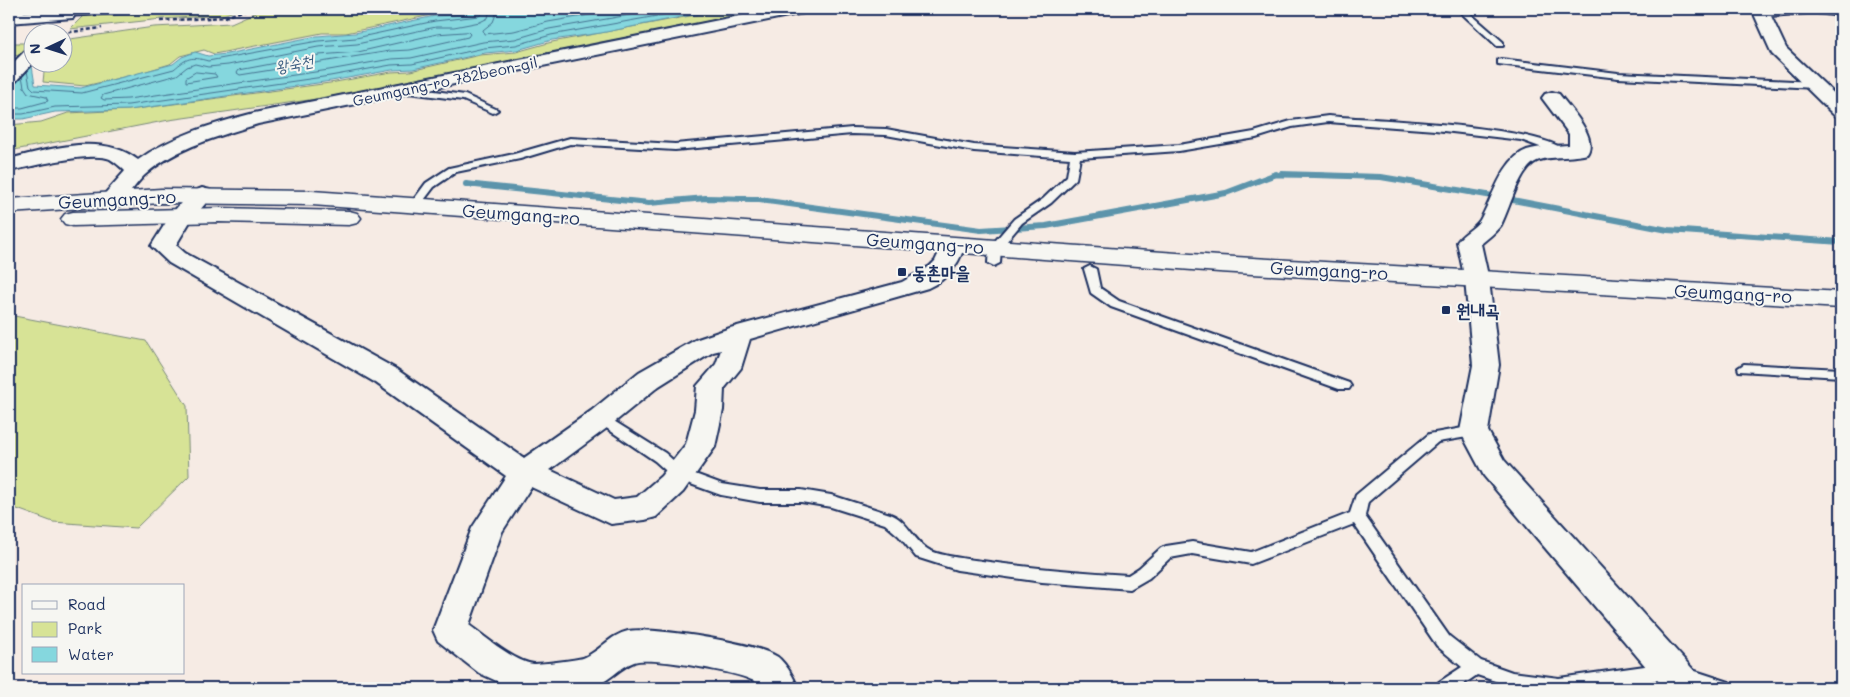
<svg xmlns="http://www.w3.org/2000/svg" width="1850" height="697" viewBox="0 0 1850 697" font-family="Mali,'Poor Story',sans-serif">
<rect width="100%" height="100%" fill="#f6ebe4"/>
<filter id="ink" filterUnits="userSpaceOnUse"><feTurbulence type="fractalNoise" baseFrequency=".02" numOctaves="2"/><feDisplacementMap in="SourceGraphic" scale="10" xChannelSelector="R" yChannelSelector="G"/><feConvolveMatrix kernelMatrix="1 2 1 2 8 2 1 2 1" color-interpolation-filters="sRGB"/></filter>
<g filter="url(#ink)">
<!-- green -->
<path fill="#d7e396" stroke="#79897a" d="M165,9h74l-16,6 -61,4 -92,10 13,-13z
M263,9h219l-25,5h-21l-90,19h-24l-108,21 -10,-4 -24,6 -10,8 -30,9 -55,13 -42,-4 2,-19 17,-1 1,-22 91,-13 77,-4z
M727,9h41l-445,89 -154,22 -160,31v-26l32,-3 27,-9 61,-3 201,-27 61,-11 19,-1 70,-16 36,-3 36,-10z
M9,43h23v16l-23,-5z
M9,315l137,26 41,65 2,70 -53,52 -83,-6 -44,-16z"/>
<!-- water -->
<path fill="#85d7de" stroke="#5b94ab" d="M493,9h228l-120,24 -49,7 -35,10 -32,3 -72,16 -21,1 -61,11 -202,29 -74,2 -32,7h-14v-63l23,10 3,19 46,3 92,-24 9,-7 13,-5 13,4 19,-2 90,-18 38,-3 80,-17 18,-1z"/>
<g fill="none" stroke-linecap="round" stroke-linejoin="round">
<!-- shore -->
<path stroke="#457291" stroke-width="1" d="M490,9l-2,9 -8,4 -26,5h-18l-79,17 -39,3 -90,18 -20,2 -13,-3 -8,3 -10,8 -74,20 -2,3 3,2 24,-1 201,-29 62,-11 20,-1 72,-16 32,-3 34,-10 115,-20
M498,9l-5,13 -10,8 1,4 30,-3 34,-9 77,-13
M468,32l2,2 -2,3 -58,13 -20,1 -150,24 -3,-2 2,-3 80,-15 39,-3 79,-18z
M27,71l3,15 4,4 48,3 92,-24c13,-11 17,-13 34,-8l110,-20 38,-3 79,-17 44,-5 4,-3 1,-4
M196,72l19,2 2,3 -31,5v-4z
M9,108h13l26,-7 -2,-4 -18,-4 -4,-6 -2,-11
M9,114h14l32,-7 73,-2 202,-29 61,-11 21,-1 72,-16 32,-3 35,-10 145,-26"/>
<!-- stream-far1 -->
<path stroke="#5b94ab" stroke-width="5" d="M1272,175h52"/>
<!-- stream -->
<path stroke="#5b94ab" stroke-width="6" d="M1281,174l100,3 106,18 181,35 173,12
M466,184l183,19 57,-5 46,1 229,31 65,-4 180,-33 50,-19"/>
<!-- lane casing -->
<g stroke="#1b2f5e" stroke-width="4">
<path id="lane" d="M116,9h41l-4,2 -86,5 -4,-2 4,-2z
M1457,9h8l38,33v4h-6z
M1797,9l44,3v4l-40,-5z
M1501,59l117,14 197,9 4,3 -4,3 -197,-10 -120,-14v-4z
M404,87l61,8 33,15 -5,3 -30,-13 -62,-8 -2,-2z
M1328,116c45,4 211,9 239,36l-2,2h-6l-38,-14 -86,-10 -107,-8 -36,5 -36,11 -77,13 -99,7 -4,21 -25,24 -29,20 -21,25 -1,15 -6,3 -6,-3 1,-15 25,-29 29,-20 24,-23 3,-18 -96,-7 -88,-16 -34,-1 -177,16 -105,-6 -50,15 -64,13 -22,15 -16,21h-8l-1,-2 17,-23 23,-15 65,-14 56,-16 105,6 177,-16 34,1 88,16 101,7 104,-7 75,-13 37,-11z
M1090,266l6,3 4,19 19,13 230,82 2,3 -2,3h-10l-228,-82 -20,-14 -7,-24z
M1744,364l97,5v8l-102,-6 -1,-3z
M601,413l64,40 19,17 38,14 38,6h41l30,5 59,19c17,6 22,24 36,34 10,8 43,11 56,13 49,7 97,11 146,14l11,-7 22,-20 5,-2 26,-4 59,10 99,-39 6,-18 73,-61 45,-8 5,1 2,4 -2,4 -41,7 -70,60 -3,14 84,120 32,25 31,11 47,6 107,-15 6,3 2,5 -2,5 -6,3 -68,9h-82l-39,-13 -19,13h-21l2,-6 23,-15 -25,-21 -83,-122 -103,40 -59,-10 -22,4 -21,20 -19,11 -88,-7 -85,-12 -41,-13 -17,-21 -14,-12 -54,-17 -30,-5h-41l-39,-7 -47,-17 -19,-17 -59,-40 -2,-3 2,-3z
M1686,668l43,14 3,6h-32l-20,-7 -2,-5 2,-5z"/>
</g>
<!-- street casing -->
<g stroke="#1b2f5e" stroke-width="4">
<path id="street" d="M67,9l6,1 2,4 -2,4 -64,5v-10z
M774,9h32l-2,4 -6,1 -540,110c-38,12 -81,23 -112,50 -14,12 -21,34 -42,29l-3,-5 24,-27c-4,-4 -10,-9 -15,-12 -19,-8 -80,8 -101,12v-12c40,-10 94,-27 129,1 33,-24 77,-37 116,-47z
M1755,9h54l-2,4 -36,3 15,32 55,52v17l-7,-2 -62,-61 -19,-42z
M32,49l2,13 -18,19 -7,2v-16l17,-17z
M1552,92l7,2c10,14 40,43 28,60 -13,4 -39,2 -50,7 -18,8 -27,47 -36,64 -5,7 -13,13 -20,19l8,36 10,85 -11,66 16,29 195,216 5,12h-40l-180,-212 -24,-45 13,-66 -8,-85 -8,-38c6,-9 17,-13 23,-22 12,-20 22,-61 47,-70 13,-4 29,-4 42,-5v-11l-27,-36 3,-4z
M202,188l8,2 3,5 -22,25 -15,25 9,8 211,116 128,89 67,-47 48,-39 56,-32 35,-12 172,-46 28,-16 5,-5 10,-21 8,-2 8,2 4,5c-7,21 -17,34 -37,43l-178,51 -9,29 -17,21 -1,21 -8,37 -32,45 -27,25 -11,3 -34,4 -80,-37 -29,45 -33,93c15,11 45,37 65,39 8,0 41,-4 49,-6 16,-6 27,-23 45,-27 22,-5 138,13 152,28 8,8 14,19 18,29h-38c-2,-3 -4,-7 -8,-8 -15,-8 -103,-24 -118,-18 -14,5 -26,20 -42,26h-80l-33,-15 -41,-32 -5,-11 39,-102 34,-52 -130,-93 -207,-120 -18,-17c12,-18 30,-52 51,-58zM721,350l-5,14 -19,22 -2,24 -9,34 -25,32 -24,21 -23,3 -64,-30 61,-45 48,-39 54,-34z"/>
</g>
<!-- secondary casing -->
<g stroke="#1b2f5e" stroke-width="3">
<path id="secondary" d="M9,9h17l-11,12 -6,1z
M161,189l151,2 907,65 622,36v16l-622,-36 -907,-67 -151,-2 -152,10v-14z
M219,208l130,3 8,2 4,5 -4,5 -8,2 -130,-3 -146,4 -8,-2 -4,-5 4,-5 8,-2z"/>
</g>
<!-- path -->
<path stroke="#1b2f5e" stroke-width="2.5" stroke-dasharray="4 2.5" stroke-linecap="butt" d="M160,21l65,-4 23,-8
M62,33l40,-5"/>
<!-- lane -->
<use href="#lane" fill="#f6f6f2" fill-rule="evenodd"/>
<!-- street -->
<use href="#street" fill="#f6f6f2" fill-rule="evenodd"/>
<!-- secondary -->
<use href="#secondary" fill="#f6f6f2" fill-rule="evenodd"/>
</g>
</g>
<!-- markers -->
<g fill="#1b2f5e" stroke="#f6f6f2" stroke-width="2">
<rect x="897" y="267" width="10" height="10" rx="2.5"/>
<rect x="1441" y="305" width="10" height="10" rx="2.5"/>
</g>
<g text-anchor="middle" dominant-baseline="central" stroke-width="4" stroke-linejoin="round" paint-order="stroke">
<!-- far-street labels -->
<g font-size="15" fill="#1b2f5e" stroke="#f6f6f2">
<text transform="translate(445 81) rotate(-12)">Geumgang-ro 782beon-gil</text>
</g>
<!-- far-water labels -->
<g font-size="16" font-style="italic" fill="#36597e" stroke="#f6f6f2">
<text transform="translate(294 63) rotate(-11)">왕숙천</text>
</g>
<!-- street labels -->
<g font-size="18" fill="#1b2f5e" stroke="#f6f6f2">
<text transform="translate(117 199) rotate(-3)">Geumgang-ro</text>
<text transform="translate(521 214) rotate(4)">Geumgang-ro</text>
<text transform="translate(925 243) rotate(4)">Geumgang-ro</text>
<text transform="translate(1329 270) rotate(3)">Geumgang-ro</text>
<text transform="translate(1733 293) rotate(3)">Geumgang-ro</text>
</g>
<!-- poi labels -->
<g font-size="18" font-weight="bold" fill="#1b2f5e" stroke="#f6f6f2" text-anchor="start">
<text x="912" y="272">동촌마을</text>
<text x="1456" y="310">원내곡</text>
</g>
</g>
<!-- margin -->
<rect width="1850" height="697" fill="none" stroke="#f6f6f2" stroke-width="30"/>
<rect x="15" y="15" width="1820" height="667" fill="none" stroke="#1b2f5e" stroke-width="2" filter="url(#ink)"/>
<!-- legend -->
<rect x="22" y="584" width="162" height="90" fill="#f6f6f2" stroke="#9ea6b7"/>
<rect x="32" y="601" width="25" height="8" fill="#f6f6f2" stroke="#9ea6b7"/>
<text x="68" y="610" font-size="15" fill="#1b2f5e">Road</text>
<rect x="32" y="622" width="25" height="15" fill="#d7e396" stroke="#9ea6b7"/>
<text x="68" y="634" font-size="15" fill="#1b2f5e">Park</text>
<rect x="32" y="647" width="25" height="15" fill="#85d7de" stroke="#9ea6b7"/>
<text x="68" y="660" font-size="15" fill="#1b2f5e">Water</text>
<!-- north arrow -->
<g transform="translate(48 48) rotate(266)"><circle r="24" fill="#f6f6f2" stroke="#9ea6b7"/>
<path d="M0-4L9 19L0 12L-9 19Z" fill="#1b2f5e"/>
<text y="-8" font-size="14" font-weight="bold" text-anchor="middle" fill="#1b2f5e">N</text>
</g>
</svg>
